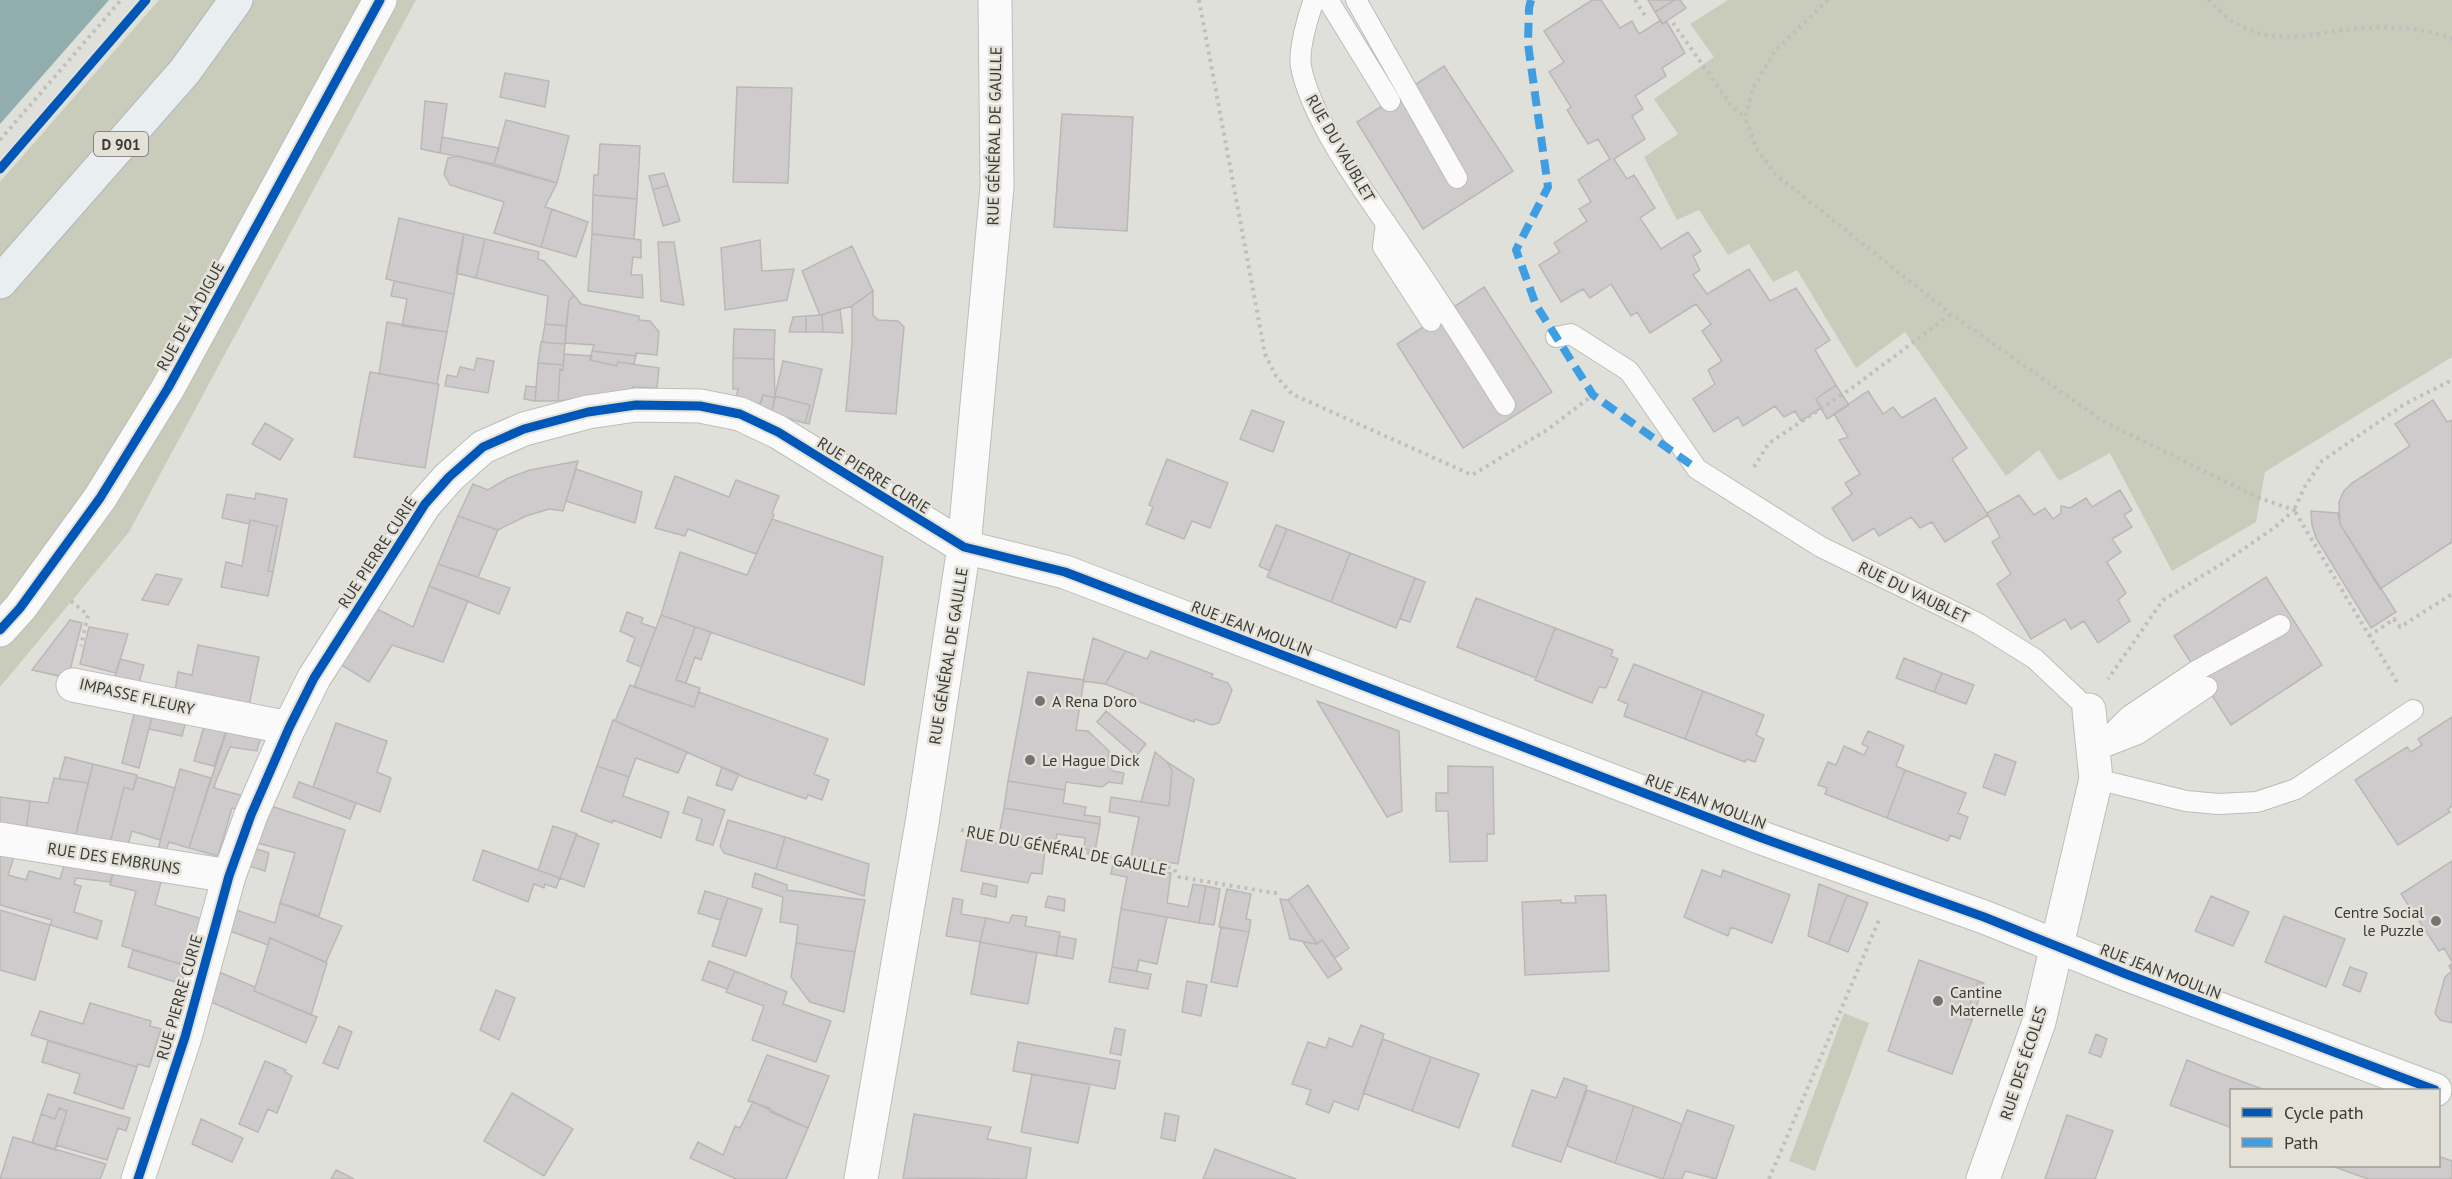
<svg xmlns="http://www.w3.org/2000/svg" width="2452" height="1179" viewBox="0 0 2452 1179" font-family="'PT Sans',sans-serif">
<rect width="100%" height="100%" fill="#e0e0db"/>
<!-- green -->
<path fill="#c9cbbb" d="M159,0h257l-287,532 -129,155v-505z
M1728,0h724v357l-187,115 -9,50 -84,49 -62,-118 -51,28 -20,-31 -33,26 -101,-144 -49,36 -59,-98 -24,12 -24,-38 -21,11 -29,-45 -22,10 -33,-63 34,-23 -24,-35 60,-42 -24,-33z
M1844,1013l25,10 -54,148 -26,-10z"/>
<!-- water -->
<path fill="#91adad" d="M0,0h109l-109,124z"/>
<!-- building -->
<path fill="#cfcacc" stroke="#bab8b7" stroke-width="1.5" d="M1592,0h9l19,28 12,-7 7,13 22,-14 1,4 5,-2 18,31 -23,15 4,8 -31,20 8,13 -11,7 13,23 -31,20 13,20 7,-4 21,33 -15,10 21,31 27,-17 13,19 -8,5 7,14 -7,5 14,19 42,-25 21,32 26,-13 34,52 -15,10 21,35 -20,14 5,9 -20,13 -6,-10 -11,6 -9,-11 -32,20 -5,-9 -24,15 -21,-33 22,-15 -7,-14 14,-9 -20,-30 9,-7 -15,-20 -46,29 -13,-21 -6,4 -20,-32 -21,14 -7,-9 -22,13 -22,-37 21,-13 -6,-9 33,-22 -8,-12 12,-7 -13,-22 32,-21 -12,-20 -10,5 -21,-34 4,-3 -22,-35 15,-10 -20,-31z
M1648,0h27l-20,12z
M1675,0h5l6,8 -24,16 -7,-12z
M1444,66l69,105 -90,58 -66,-107z
M505,73l44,8 -4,26 -45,-10z
M737,87l55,1 -4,95 -55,-1z
M425,101l22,3 -7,49 -19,-4z
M1062,114l71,3 -6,114 -73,-4z
M506,120l63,16 -12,47 -63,-19z
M442,137l57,11 -5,16 -54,-11z
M600,144l40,2 -3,53 -44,-4 1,-20h4z
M458,156l99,27 -12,24 7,2 -11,38 -47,-14 10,-31 -54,-17 -6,-11 4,-16z
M664,173l4,12 -15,5 -4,-14z
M668,185l12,36 -17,5 -10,-36z
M593,195l44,4 -3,40 -42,-5z
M552,209l36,13 -12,35 -35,-10z
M399,218l65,16 -10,60 -68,-15z
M464,234l21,5 -9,39 -20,-5z
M592,234l49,6v18l-8,-1 -2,18h11l1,23 -55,-7z
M485,239l54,13 -1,7 6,2 30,34 -5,6 -3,25 -21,-2 3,-28 -72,-18z
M760,240l2,31 32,-2 -7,31 -62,10 -4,-62z
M658,242h16l10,63 -23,-4z
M852,246l21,45 -21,15 -32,9 -18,-44z
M394,281l60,13 -7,38 -45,-6 5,-27 -16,-3z
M1484,287l68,105 -89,56 -66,-104z
M873,291v24l5,5 20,1 6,6 -8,87 -50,-3 6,-67v-38z
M574,295l7,9 58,12v4l11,1 9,11 -2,23 -21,-2v3l-44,-5 2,-6 -29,-2 4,-42z
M840,309l3,24 -20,-1 -1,-17z
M822,315l1,17h-17v-16z
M806,316v16h-17l4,-15z
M387,322l60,10 -10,52 -58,-10z
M545,324l21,2 -1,18 -23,-2z
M734,329l41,1 -1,29 -41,-1z
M541,342l24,2 -2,21 -25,-2z
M592,351l44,5 -2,8 -16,-2 -1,4 -27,-6z
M564,354l28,2 -2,4 27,6 1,-4 41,6 -2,20 -24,-1 -2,4 -73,10 2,-32 3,1z
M477,358l17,3 -6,32 -43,-7 2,-11 10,2 3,-10 14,3z
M733,358l41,1 1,39 -12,-3 -3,9 -24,-6 2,-9h-5z
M783,361l39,8 -13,55 -4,-1 5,-18 -35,-9z
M538,363l25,2v5l-3,-1 -2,32h-23z
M370,372l69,12 -14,84 -71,-11z
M1836,385l13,20 -22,14 -11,-20z
M526,386l10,1 -1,14 -11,-2z
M1868,391l15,23 10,-7 9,11 33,-20 32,50 -15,11 36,56 -43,27 -13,-20 -12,6 -9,-11 -32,19 -5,-8 -21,13 -21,-33 20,-14 -7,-11 15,-9 -21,-34 9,-3 -14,-23z
M763,395l12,3 -4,16 -12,-3z
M775,396l35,9 -5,18 -34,-9z
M2433,400l14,22 5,-2v122l-72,47 -40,-65 -1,-22 5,-11 8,-8 58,-37 -15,-22z
M1252,410l32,12 -11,30 -33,-13z
M265,423l28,16 -13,21 -28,-16z
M1167,459l61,24 -18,45 -18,-7 -8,18 -38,-15 7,-17 -4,-2z
M578,461l-15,50 -14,-2 -23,7 -28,14 -40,-14 15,-32 15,6 20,-12 22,-8z
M576,469l66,23 -7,31 -69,-22z
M675,476l54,21 7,-17 43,16 -7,17 2,2 -18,39 -68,-25 -3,7 -30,-8z
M2120,490l12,20 -8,5 8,12 -20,12 9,13 -14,10 19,31 -8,7 12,21 -32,22 -14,-22 -13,8 -6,-10 -34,20 -34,-55 14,-10 -19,-32 8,-5 -13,-24 32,-18 15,20 11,-7 8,11 8,-6v-7l9,2 16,-10 6,9z
M256,493l31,6 -14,73 -5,-1 9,-45 -27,-6v4l-28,-6 5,-24 28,5z
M2311,511l27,2 2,11 56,88 -25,16 -55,-90 -4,-13z
M458,516l40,14 -20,47 -40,-13z
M772,519l111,38 -19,128 -203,-70 19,-63 67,23z
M250,520l27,6 -9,45 5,1 -5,24 -47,-9 5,-25 16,4z
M1276,525l11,4 -17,42 -11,-5z
M1287,529l63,24 -19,49 -64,-25z
M1350,553l65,25 -19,50 -65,-26z
M438,564l72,24 -11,26 -70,-28z
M156,574l26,5 -14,26 -26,-5z
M2266,577l56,88 -91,60 -57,-89z
M1415,578l10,4 -15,40 -10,-3z
M429,586l39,15 -25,61 -51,-17 -23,37 -29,-18 35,-56 38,19z
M1476,598l79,30 -19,50 -79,-31z
M627,612l16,6 -2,5 15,5 -15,39 -14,-6 8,-23 -15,-7z
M661,615l34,12 -19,53 24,8 -6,19 -60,-20z
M70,620l12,3 -14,55 -36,-8z
M89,627l39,7 -12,39 -36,-9z
M695,627l16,5 -10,28 -6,-3 -9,26 -10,-3z
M1555,628l58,22 -2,6 7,3 -12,29 -7,-1 -7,16 -57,-23z
M1093,638l33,13 -21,33 -22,-3z
M198,645l61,12 -11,54 -74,-14 4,-25 14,3z
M1126,651l21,8 4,-8 62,23 -2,3 17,6 4,7 -13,33 -7,2 -17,-6 -1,3 -62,-23 1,-4 -28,-11z
M1904,658l38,15 -8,19 -38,-14z
M120,659l24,6 -7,25 -25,-4z
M1634,664l69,27 -18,48 -61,-23 4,-12 -10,-4z
M1028,672l56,8 -8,50 12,1 21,20 -2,14 6,6 11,2 -2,11 -13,-2 -7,5 -36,-5 -1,8 -57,-9z
M1942,673l32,12 -8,19 -32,-12z
M630,685l64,22 5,-15 129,47 -14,35 15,6 -7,20 -14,-5 -2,4 -60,-21 -131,-57z
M1703,691l61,24 -8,20 8,4 -9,23 -8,-3 -2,3 -60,-23z
M1317,701l82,30 3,80 -15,6z
M135,710l18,3 -14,55 -17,-5z
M154,710l33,7 -5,19 -33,-7z
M1106,711l40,33 -10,12 -39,-34z
M2452,717v89l-4,3 2,3 -52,33 -43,-65 52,-33 4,5 11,-7 -4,-6z
M613,720l74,32 -9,21 -42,-15 -7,19 -32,-11z
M336,723l51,18 -10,31 14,6 -11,34 -67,-25z
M204,726l22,5 -12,35 -20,-5z
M228,727l34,5 -5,19 -27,-4 -14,34 -2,7 34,9 -6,14 -10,-3 -14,48 -29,-8z
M1868,731l36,15 -8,20 9,4 -18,48 -62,-24 2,-6 -9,-3 10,-23 8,3 8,-19 20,9 4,-8 -6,-3z
M1155,752l12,10 5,9 -3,35 -28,-4z
M1995,754l21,8 -11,33 -22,-8z
M65,757l28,7 -5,19 -29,-4z
M1167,762l27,17 -16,85 -47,-8 8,-39 -30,-5 2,-15 58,9 3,-35z
M93,764l44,11 -4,15 -9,-3 -14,56 -35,-5z
M597,766l32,11 -6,19 46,16 -8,26 -48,-18 -1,3 -31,-12z
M1448,766l45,1 1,67h-7v27l-37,1 -2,-51h-12v-18h12z
M722,767l17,7 -7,16 -16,-5z
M180,769l31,9 -22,70 -20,-6 -3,8 -8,-1z
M1905,770l61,23 -8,20 10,4 -8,22 -10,-4 -2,6 -61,-23z
M137,777l38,11 -15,52 -28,-9 -4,14 -18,-2 14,-56 9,3z
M54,778l34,5 -13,55 -49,-7 4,-30 18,2z
M1008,781l57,9 -2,13 23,4 -2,8 16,2v7l-96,-16z
M299,782l57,21 -6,16 -57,-22z
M0,797l30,4 -4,30 -26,-3z
M688,797l37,13 -12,35 -17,-5 6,-21 -19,-6z
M268,805l77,25 -26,86 -39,-13 15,-50 -38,-10z
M1004,808l96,16 -5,27 -11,-2 1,-11 -28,-4 -2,10 -56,-9z
M728,820l57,17 -9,32 -52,-16 -4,-7z
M553,826l24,8 -17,44 -22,-8z
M576,835l23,9 -15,43 -24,-9z
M785,837l84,27 -5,32 -88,-27z
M967,838l78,13 -3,23 -11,-1 -3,10 -67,-12z
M254,848l15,5 -4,18 -16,-5z
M483,850l77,28 -4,10 -11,-4 -1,4 -10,-4 -6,18 -55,-22z
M0,852l15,2 -7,21 18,5 3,-9 31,8 5,-17 49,8 -4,12 -34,-4 -2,6 7,2 -7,26 28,9 -5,18 -47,-14 2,-5 -52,-15z
M2452,861v101l-8,-14 -5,3 -38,-57z
M1113,863l58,10 -4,30 21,4 5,-23 13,2 -7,37 -78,-14 6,-32 -16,-3z
M114,870l48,8 -7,27 51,15 -12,48 -72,-22 14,-55 -26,-6z
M1702,870l19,7 2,-7 67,25 -18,48 -41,-16 -3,9 -44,-19z
M755,873l32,12v5l78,10 -10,52 -59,-9 2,-18 -18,-3 3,-25 -31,-10z
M983,883l14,3 -1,11 -15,-3z
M1819,884l28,11 -19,49 -20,-8z
M1308,885l41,63 -14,10 -13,-18 -5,4 -29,-44z
M1206,886l14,3 -6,36 -15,-2z
M1227,889l24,5 -5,25 5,1 -2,12 -30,-5z
M705,891l23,7 -8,22 -22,-7z
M1606,895l3,76 -84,4 -3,-73 39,-2v3h15l-1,-7z
M1847,895l21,8 -20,49 -20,-8z
M1048,896l17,3 -1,12 -19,-4z
M2211,896l38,16 -16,34 -38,-15z
M728,898l34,11 -16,47 -34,-10z
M953,898l10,2 -2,14 25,4 -6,24 -34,-6z
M1280,899l8,1 29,44 -27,-5z
M280,903l62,23 -16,36 -56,-24 -2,7 -38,-14 6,-21 39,13z
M1121,909l46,8 -10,47 -18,-4 -2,11 -25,-4z
M0,910l50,15 -15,55 -35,-10z
M1012,915l15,2 -2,9 35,6 -4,24 -76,-14 6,-24 23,5z
M2284,916l61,23 -19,48 -61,-25z
M1221,927l28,5 -12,55 -26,-5z
M1059,936l17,3 -3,20 -17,-3z
M270,938l57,25 -16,52 -57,-24z
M1322,940l20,29 -14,9 -25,-36 13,2z
M980,942l57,11 -9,51 -57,-10z
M796,943l59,9 -11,60 -34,-10 -19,-25z
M133,950l61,18 -6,18 -60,-19z
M1919,960l65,23 -6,-1 -13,36 7,2 -20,54 -64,-23z
M709,961l26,10 -8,18 -25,-9z
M2452,963v60l-12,-3 -5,-7 10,-36 7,-6 -3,-5z
M1112,967l39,7 -3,15 -39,-7z
M2350,967l17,6 -7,19 -17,-7z
M735,971l52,21 -4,12 48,17 -15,41 -64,-22 12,-34 -38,-14z
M219,972l36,15 -1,4 63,26 -11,26 -95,-41z
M1187,981l20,4 -6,31 -19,-4z
M1978,982l6,2 -12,36 -7,-2z
M496,990l19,8 -16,42 -19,-10z
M90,1003l61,18 -1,5 11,3 -12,38 -11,-3 -1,3 -106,-32 9,-24 43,13z
M1361,1025l23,9 -26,76 -24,-9 -5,12 -23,-9 5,-14 -19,-6 16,-42 18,6 3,-10 23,9z
M339,1026l13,6 -14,37 -15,-6z
M1115,1028l10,2 -4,25 -11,-2z
M2096,1034l11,5 -6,18 -12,-4z
M1383,1039l48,18 -19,54 -49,-18z
M48,1041l89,26 -14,42 -49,-16 6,-19 -38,-12z
M1018,1042l102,19 -5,28 -102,-18z
M767,1055l62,21 -21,52 -38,-16v-4l-22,-7z
M1431,1057l48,17 -20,54 -47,-17z
M2187,1060l27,11 51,19h-33v38l-62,-23z
M265,1061l21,9 -1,2 7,4 -15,37 -9,-4 -10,23 -19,-8z
M1032,1074l58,10 -12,59 -57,-11z
M1564,1078l23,8 -26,76 -49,-16 20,-56 24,8z
M1587,1090l47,16 -19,57 -48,-17z
M512,1093l61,36 -29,47 -60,-35z
M48,1094l82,24 -4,13 -8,-3 -11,32 -51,-15 11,-34 -8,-3 -4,11 -14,-5z
M753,1102l55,26 -22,51h-50l-46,-21 8,-16 25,13 12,-29 5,2z
M1634,1106l48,18 -19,55 -48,-16z
M59,1108l8,3 -12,39 -23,-7 9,-29 14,5z
M1687,1110l47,16 -18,53 -31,-8 -3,8h-19z
M1165,1113l14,3 -4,25 -14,-3z
M914,1114l77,13 -4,12 44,9 -5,31 -123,-1z
M2067,1115l46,16 -18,48h-50z
M201,1119l42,19 -11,24 -40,-18z
M13,1137l93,27 -6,15h-100z
M1215,1149l81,30h-93z
M2438,1156l14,5v18h-84l-36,-13h106z
M336,1170l18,9h-23z"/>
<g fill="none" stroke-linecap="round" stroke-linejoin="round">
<!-- service casing -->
<g stroke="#bdbdb9" stroke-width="22">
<path id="service" d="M1314,0c-6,16 -16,50 -13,67 12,58 68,131 102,181 35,51 69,104 102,157
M1328,0l62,101
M1356,0l101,178
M1386,223l-3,24 48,74
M1556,337l15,-3 58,37 68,98 124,78 158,77 56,35 54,51
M2102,748l36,-14 69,-47
M2094,751l35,-35 67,-45 84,-46
M2096,779l90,22 32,3 39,-2 39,-13 117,-79"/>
</g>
<!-- minor casing -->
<g stroke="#bdbdb9" stroke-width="35">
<path id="minor" d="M0,630l20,-22 80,-110 68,-110 212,-388
M73,685l216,43
M0,839l229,37
M138,1179l47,-142 44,-161 22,-61 38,-87 25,-50 111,-174 24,-27 34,-30 41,-18 64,-17 48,-7 64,1 40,8 38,18 186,115 101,25 697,266 222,79 142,57 309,116
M1983,1179l56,-157 57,-243 -7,-69"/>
</g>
<!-- secondary casing -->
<g stroke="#bdbdb9" stroke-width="35">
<path id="secondary" d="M861,1179l61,-356 42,-276 33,-360 -2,-187"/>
</g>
<!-- primary casing -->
<g stroke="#adb5b9" stroke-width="35">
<path id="primary" d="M0,282l185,-211 51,-71"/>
</g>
<!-- path -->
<path stroke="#bfbfbd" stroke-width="4" stroke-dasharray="3 4.5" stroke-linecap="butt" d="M1199,0l66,354 11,22 16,18 180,81 75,-45 46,-35
M1635,0l11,17
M1828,0l-53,51 -22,37 -8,30 12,31 18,25 176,140 152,107 156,77 35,12 -20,18 -54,37 -57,35 -55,79
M2208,0c8,7 16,15 24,21 43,28 84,11 129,7 30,-2 63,0 91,11
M1673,23l58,82 14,13
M0,140l121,-140
M1754,467l15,-24 83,-55 99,-74
M71,601l17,14 -7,31
M2369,636l25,-17 6,8 52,-33
M2397,682l-103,-172 10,-22 18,-27 81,-56 49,-25
M961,830l212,38 6,9 102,17
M1769,1179l110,-259"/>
<!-- service -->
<use href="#service" stroke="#fafafa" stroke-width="20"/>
<!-- minor -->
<use href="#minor" stroke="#fafafa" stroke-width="33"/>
<!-- secondary -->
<use href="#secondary" stroke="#fafafa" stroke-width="33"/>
<!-- primary -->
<use href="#primary" stroke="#e9eef1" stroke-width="33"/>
<!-- quiet -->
<path stroke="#3f9ee2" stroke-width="8" stroke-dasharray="15 8" stroke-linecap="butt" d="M1531,0l-2,8 -1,36 20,143 -32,63 20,55 57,90 104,74"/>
<!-- cycleway casing -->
<g stroke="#e3e1d8" stroke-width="13">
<path id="cycleway" d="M0,169l146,-169
M0,630l20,-22 80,-110 68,-110 212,-388
M138,1179l47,-142 44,-161 22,-61 38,-87 25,-50 111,-174 24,-27 34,-30 41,-18 64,-17 48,-7 64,1 40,8 38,18 186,115 101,25 697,266 222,79 142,57 309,116"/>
</g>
<!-- cycleway -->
<use href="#cycleway" stroke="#0057b8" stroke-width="9"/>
</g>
<!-- markers -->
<g fill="#757570" stroke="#e3e1d8" stroke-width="2">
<circle cx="1040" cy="701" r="6"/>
<circle cx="1030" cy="760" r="6"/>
<circle cx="2436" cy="921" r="6"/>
<circle cx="1938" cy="1001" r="6"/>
</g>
<g text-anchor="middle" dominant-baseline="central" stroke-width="5" stroke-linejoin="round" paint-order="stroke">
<!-- shield labels -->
<rect fill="#e3e1d8" stroke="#6d6d67" stroke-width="1.5" x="94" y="132" width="54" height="24" rx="4.5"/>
<g font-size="15" font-weight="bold" fill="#3b3b37">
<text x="121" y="144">D 901</text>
</g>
<!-- street labels -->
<g font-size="16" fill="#3b3b37" stroke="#e3e1d8">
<text transform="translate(994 136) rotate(-89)">RUE GÉNÉRAL DE GAULLE</text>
<text transform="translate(1341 148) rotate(60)">RUE DU VAUBLET</text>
<text transform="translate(190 316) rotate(-61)">RUE DE LA DIGUE</text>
<text transform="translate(874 475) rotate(32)">RUE PIERRE CURIE</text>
<text transform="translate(377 552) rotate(-57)">RUE PIERRE CURIE</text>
<text transform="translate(1914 592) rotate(26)">RUE DU VAUBLET</text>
<text transform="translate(1252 628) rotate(21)">RUE JEAN MOULIN</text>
<text transform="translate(948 656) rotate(-81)">RUE GÉNÉRAL DE GAULLE</text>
<text transform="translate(137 696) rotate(13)">IMPASSE FLEURY</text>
<text transform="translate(1706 801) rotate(21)">RUE JEAN MOULIN</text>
<text transform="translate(1067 850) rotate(11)">RUE DU GÉNÉRAL DE GAULLE</text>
<text transform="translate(114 858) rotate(9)">RUE DES EMBRUNS</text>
<text transform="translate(2161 971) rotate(21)">RUE JEAN MOULIN</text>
<text transform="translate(179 997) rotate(-74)">RUE PIERRE CURIE</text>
<text transform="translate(2023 1063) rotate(-72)">RUE DES ÉCOLES</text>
</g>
<!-- poi labels -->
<g font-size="16" fill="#3b3b37" stroke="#e3e1d8" text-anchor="start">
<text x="1052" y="701">A Rena D'oro</text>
<text x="1042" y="760">Le Hague Dick</text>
<text x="2424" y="912" text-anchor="end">Centre Social<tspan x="2424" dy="18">le Puzzle</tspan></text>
<text x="1950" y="992">Cantine<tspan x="1950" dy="18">Maternelle</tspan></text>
</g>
</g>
<!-- legend -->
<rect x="2230" y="1089" width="210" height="78" fill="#e3e1d8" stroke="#a09f98" stroke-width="1.5"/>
<rect x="2242" y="1108" width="30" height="9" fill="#0057b8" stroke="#a09f98" stroke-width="1.5"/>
<text x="2284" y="1119" font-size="18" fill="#3b3b37">Cycle path</text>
<rect x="2242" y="1138" width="30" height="9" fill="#3f9ee2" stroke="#a09f98" stroke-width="1.5"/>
<text x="2284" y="1149" font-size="18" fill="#3b3b37">Path</text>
</svg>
